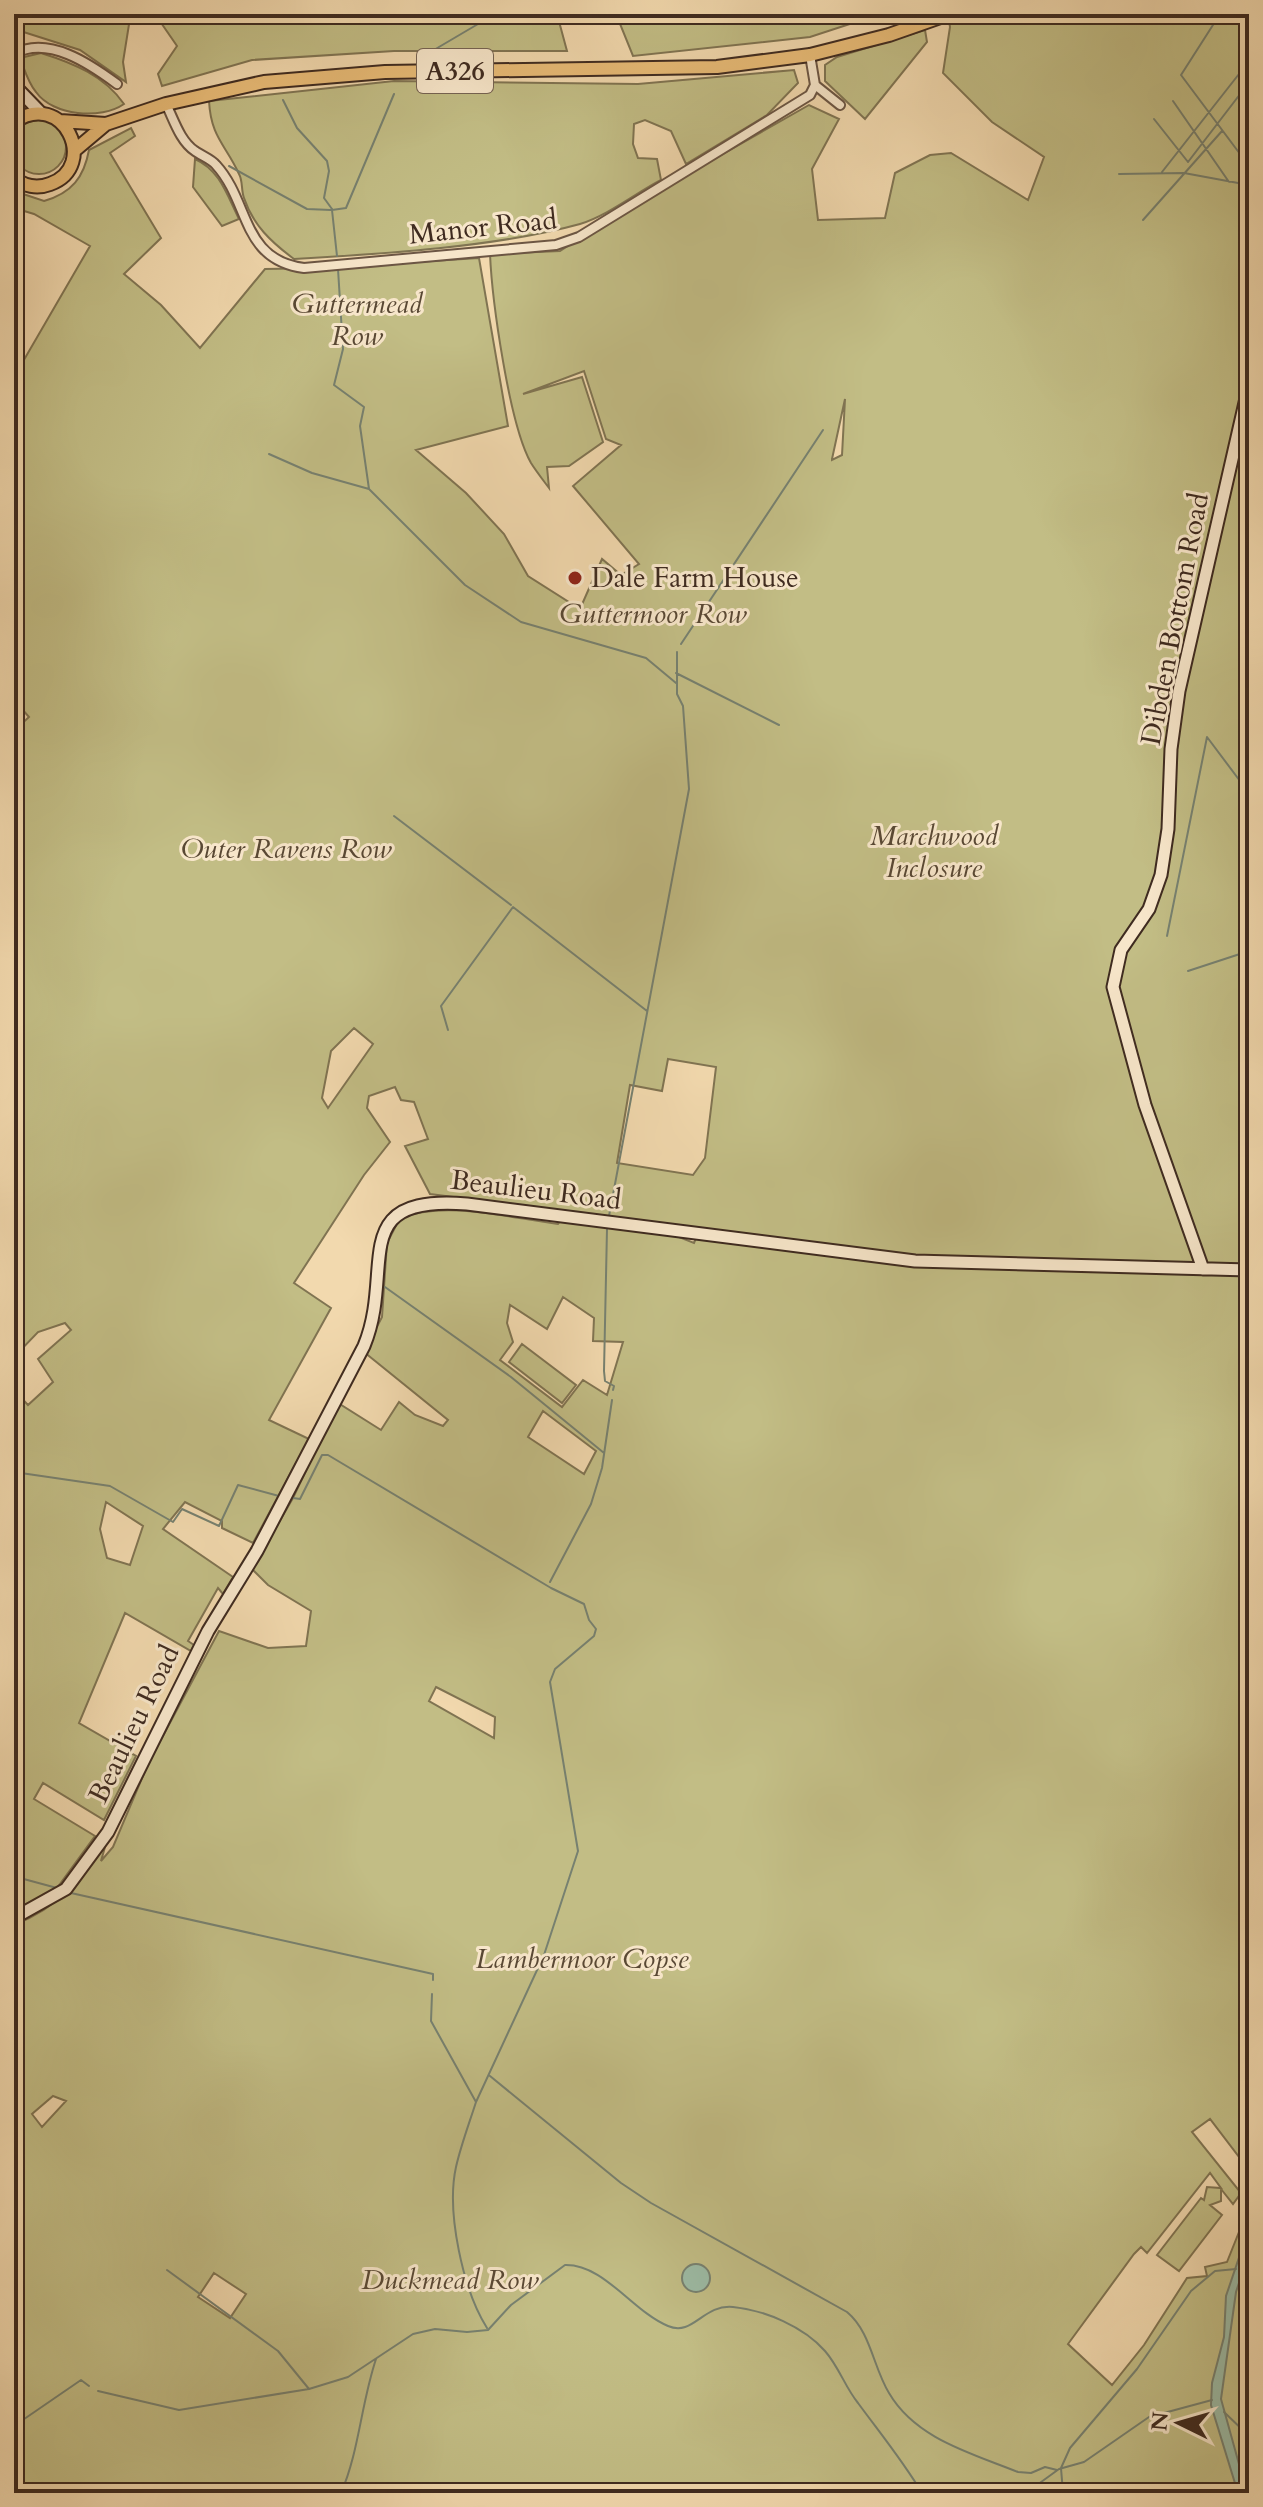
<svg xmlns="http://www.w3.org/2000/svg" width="1263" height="2507" viewBox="0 0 1263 2507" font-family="Cardo,serif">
<rect width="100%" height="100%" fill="#f2d9ae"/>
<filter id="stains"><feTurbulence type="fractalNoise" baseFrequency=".0025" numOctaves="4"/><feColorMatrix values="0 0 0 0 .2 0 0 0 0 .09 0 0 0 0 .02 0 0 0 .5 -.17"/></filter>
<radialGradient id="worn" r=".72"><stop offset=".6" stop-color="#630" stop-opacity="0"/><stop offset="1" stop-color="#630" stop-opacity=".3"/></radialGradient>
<!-- green -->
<path fill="#c2bd85" stroke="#807452" stroke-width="2" fill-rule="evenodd" d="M14,14h126l-10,4 -7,44 3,20 -46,-32 -66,-21z
M155,14h402l10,37h-173l-142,9 -90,26 -4,-12 19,-28z
M616,14h248l1,5 -55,18 -177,19z
M948,14h301v2156l-39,-51 -18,13 49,61 -8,11 -12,-15v12l-11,4 12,10 -43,56 -22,-16 44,-57 3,2 3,-13 14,1 -11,-15 -63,80 -6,-6 -7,7 -66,90 44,41 32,-40 43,-67 20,-2 -2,-9 22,-5 22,-55v286h-1235v-568c47,-19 65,-44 93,-85l-6,21 12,-14 35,-83 71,-133 49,17 38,-2 5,-35 -43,-26 -16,-16 41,-71 45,-95 43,27 18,-28 16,13 28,11 5,-6 -84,-68 18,-35 5,-74 13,-25c47,-18 109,0 158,6l5,-7 111,18 20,8 6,-14 -270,-35 -25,-48 23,-7 -14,-37 -13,-2 -6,-13 -26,9 -2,12 23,34 -26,33 -70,108 37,25 -62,112 40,19 -56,104 -31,-15v-7l-37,-19 -22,27 70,48 -10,17 -5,-6 -30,53 6,4 -3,6 -66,-38 -46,110 57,33 -32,64 -61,-37 -9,16 61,37 -38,52 -43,23v-390l9,-34 -9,-3v-94l14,15 25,-23 -15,-23 33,-29 -6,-7 -27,9 -24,25v-626l15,-14 -15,-17v-323l76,-131 -56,-32 -20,-6v-17l30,10c28,-8 40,-24 45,-51l42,-22 4,8 -25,17 51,85 -37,36 37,31 39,43 65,-79 58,-1 156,-10 29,168 -92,24 50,43 38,41 24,42 52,33 22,-50 19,16 18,-11 -66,-78 48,-41 -15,-6 -22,-68 -61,23 59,-17 21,65 -34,24 -22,1 2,21c-6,-8 -13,-17 -18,-25 -22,-39 -39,-163 -41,-209l70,-3 52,-34 197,-112 30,14 -27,50 6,51 67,-2 10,-45 35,-18 21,-2 77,47 16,-43 -52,-35 -49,-49 7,-46zM845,399l-3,56 -10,5v-1zM354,1028l19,16 -45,64 -6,-10 9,-47zM668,1059l48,8 -11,91 -12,17 -76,-12 13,-78 32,6zM563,1297l31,21 -1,23 30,1 -16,53 -24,-15 -21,27 -62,-47 13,-18 -6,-19 3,-18 37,24zM543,1411l53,40 -12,23 -56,-37zM106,1502l37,24 -13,39 -23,-7 -7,-29zM436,1687l59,30 -1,21 -65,-37zM53,2096l13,5 -24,26 -10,-13zM214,2273l32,21 -16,24 -32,-21z
M925,30l2,12 -62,77 -40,-38v-16l12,-8z
M41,53c32,10 64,23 83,51 -23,16 -71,12 -88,-12 -8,-9 -12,-24 -16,-34z
M794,70l4,13 -31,32 -81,49 -15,-33 -26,-11 -11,4 -1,20 5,14 19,1 4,21c-25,13 -54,36 -81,44 -83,23 -199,30 -286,35 -23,-17 -41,-34 -50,-61 -3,-8 -1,-17 -5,-24 -13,-29 -28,-36 -30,-73l185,-20 244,3z
M12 147a27 27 0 1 1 54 0a27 27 0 1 1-54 0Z
M195,159c25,11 32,36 44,60l-17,7 -29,-39z
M522,1344l54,41 -14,18 -53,-41z"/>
<!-- water -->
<path fill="#9cbba5" stroke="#778170" stroke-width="2" d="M1249,2228v25l-13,39 -15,107 26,94h-9l-27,-88 1,-22 12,-46 2,-41z
M682 2278a14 14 0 1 1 28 0a14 14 0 1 1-28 0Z"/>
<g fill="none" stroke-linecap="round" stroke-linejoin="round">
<!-- stream -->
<path stroke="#778170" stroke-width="2" d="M1220,14l-39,61 68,91
M422,57l73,-43
M283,100l14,28 30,33 2,10 -5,27 8,11
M1173,101l56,81
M1154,119l34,43
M1188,162l56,-73h5
M229,166l78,43 24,1
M1162,172l77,-98 10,-2
M1119,174l65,-1 65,12
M1143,220l79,-89
M1248,220l1,-2
M337,256l-5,-46 14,-2 48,-114
M338,269l5,80 -9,36 30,22 -4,19 9,63 96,96 56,37 125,36 30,25
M269,454l43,19 57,16
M681,644l142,-214
M676,673l103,52
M394,816l117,89
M1167,936l40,-199 42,56
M1188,971l61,-20
M448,1030l-7,-24 72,-99 134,104
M609,1216l80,-427 -6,-83 -6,-12v-42
M607,1229l-3,142 1,10 9,5 -1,4
M385,1287l126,90 93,76
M14,1472l96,14 63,36 9,-13 37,17 19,-41 41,11
M293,1498l7,1 22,-44h6l223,133 33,16 5,16 7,9 -2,7 -39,33 -5,13 28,169 -34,104 -68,147
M550,1582l41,-78 11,-36 10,-68
M14,1881l6,-3 37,10
M71,1893l362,81v6
M432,1994l-1,27 45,81c-7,22 -15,43 -20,65 -10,45 7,123 31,161
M490,2076l131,107 30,20 196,109c24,20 26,55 42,81 27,46 82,60 129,79l13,1 14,-6 12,3
M167,2270l111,81 31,38
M98,2391l81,19 130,-21 39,-12 65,-43 22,-5 32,3 21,-2 23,-25 54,-40c39,-1 67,46 103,61 25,11 35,-22 65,-19 32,3 71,20 92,44 14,16 20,36 33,52 22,30 45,58 64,90
M1224,2412l25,24
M14,2426l67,-46 8,6
M341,2493c18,-41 20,-89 35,-134
M1026,2493l33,-24 25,-7 65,-45 63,-17
M1063,2493l-2,-25 9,-20 67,-79 54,-78 24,-20 21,-2"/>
<!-- street casing -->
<g stroke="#6c5644" stroke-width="12">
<path id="street" d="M14,54c34,-19 76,10 103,30
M815,85l25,20
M166,104c8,16 14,37 29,47 7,5 16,8 21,14 34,37 25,95 88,103l252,-23 23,-8 231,-142 5,-10 -5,-30"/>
</g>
<!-- secondary casing -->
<g stroke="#3f2b20" stroke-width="15">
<path id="secondary" d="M14,85l28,29
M14,106v-21
M1203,1269l-58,-164 -32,-118 8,-37 28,-41 12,-34 7,-46 3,-80 8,-58 70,-306
M14,1918l52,-29 42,-57 100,-201 49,-80 107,-205c32,-77 -20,-152 103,-142l448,57 334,9"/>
</g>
<!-- primary casing -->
<g stroke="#3f2b20" stroke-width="16">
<path id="primary" d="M60,121l46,3 60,-20 98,-22 121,-10 332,-5 93,-12 79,-20 60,-21
M14,122c49,-34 86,44 36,62 -13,5 -26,2 -36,-6
M74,151l32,-27"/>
</g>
<!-- street -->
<use href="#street" stroke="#f7e6ca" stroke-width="8"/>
<!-- secondary -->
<use href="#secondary" stroke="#f7e6ca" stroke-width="11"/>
<!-- primary -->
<use href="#primary" stroke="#e9bc77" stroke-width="12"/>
</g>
<!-- markers -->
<circle fill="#8f2418" stroke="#f7e6ca" stroke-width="3" cx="575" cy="578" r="8"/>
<g text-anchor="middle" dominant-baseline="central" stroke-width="6" stroke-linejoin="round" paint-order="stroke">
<!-- shield labels -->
<rect fill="#f7e6ca" stroke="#766353" stroke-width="2" x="417" y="49" width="76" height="44" rx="6"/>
<g font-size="26" font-weight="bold" fill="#3f2b20">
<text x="455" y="71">A326</text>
</g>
<!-- street labels -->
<g font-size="28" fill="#3f2b20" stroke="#f7e6ca">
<text transform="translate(483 227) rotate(-6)">Manor Road</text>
<text transform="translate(1175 619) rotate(-79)">Dibden Bottom Road</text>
<text transform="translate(536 1190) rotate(7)">Beaulieu Road</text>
<text transform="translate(134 1724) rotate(-64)">Beaulieu Road</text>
</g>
<!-- park labels -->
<g font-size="28" font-style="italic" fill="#594834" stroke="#f7e6ca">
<text x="357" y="304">Guttermead<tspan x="357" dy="32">Row</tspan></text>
<text x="653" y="614">Guttermoor Row</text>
<text x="934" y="836">Marchwood<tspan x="934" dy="32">Inclosure</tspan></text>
<text x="286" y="849">Outer Ravens Row</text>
<text x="582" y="1959">Lambermoor Copse</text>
<text x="450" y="2280">Duckmead Row</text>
</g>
<!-- poi labels -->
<g font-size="28" fill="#3f2b20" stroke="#f7e6ca" text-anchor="start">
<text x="591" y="578">Dale Farm House</text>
</g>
</g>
<!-- margin -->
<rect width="1263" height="2507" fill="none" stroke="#f2d9ae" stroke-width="48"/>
<rect x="16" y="16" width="1231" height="2475" fill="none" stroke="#3f2b20" stroke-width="4"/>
<rect x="24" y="24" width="1215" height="2459" fill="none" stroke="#3f2b20" stroke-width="2"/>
<!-- north arrow -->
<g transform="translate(1179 2423) rotate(275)" stroke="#f7e6ca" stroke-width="6" paint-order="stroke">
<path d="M0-6L14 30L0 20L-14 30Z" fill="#3f2b20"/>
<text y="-12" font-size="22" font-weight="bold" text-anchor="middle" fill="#3f2b20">N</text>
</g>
<rect width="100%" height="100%" filter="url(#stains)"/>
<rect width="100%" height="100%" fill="url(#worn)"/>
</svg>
